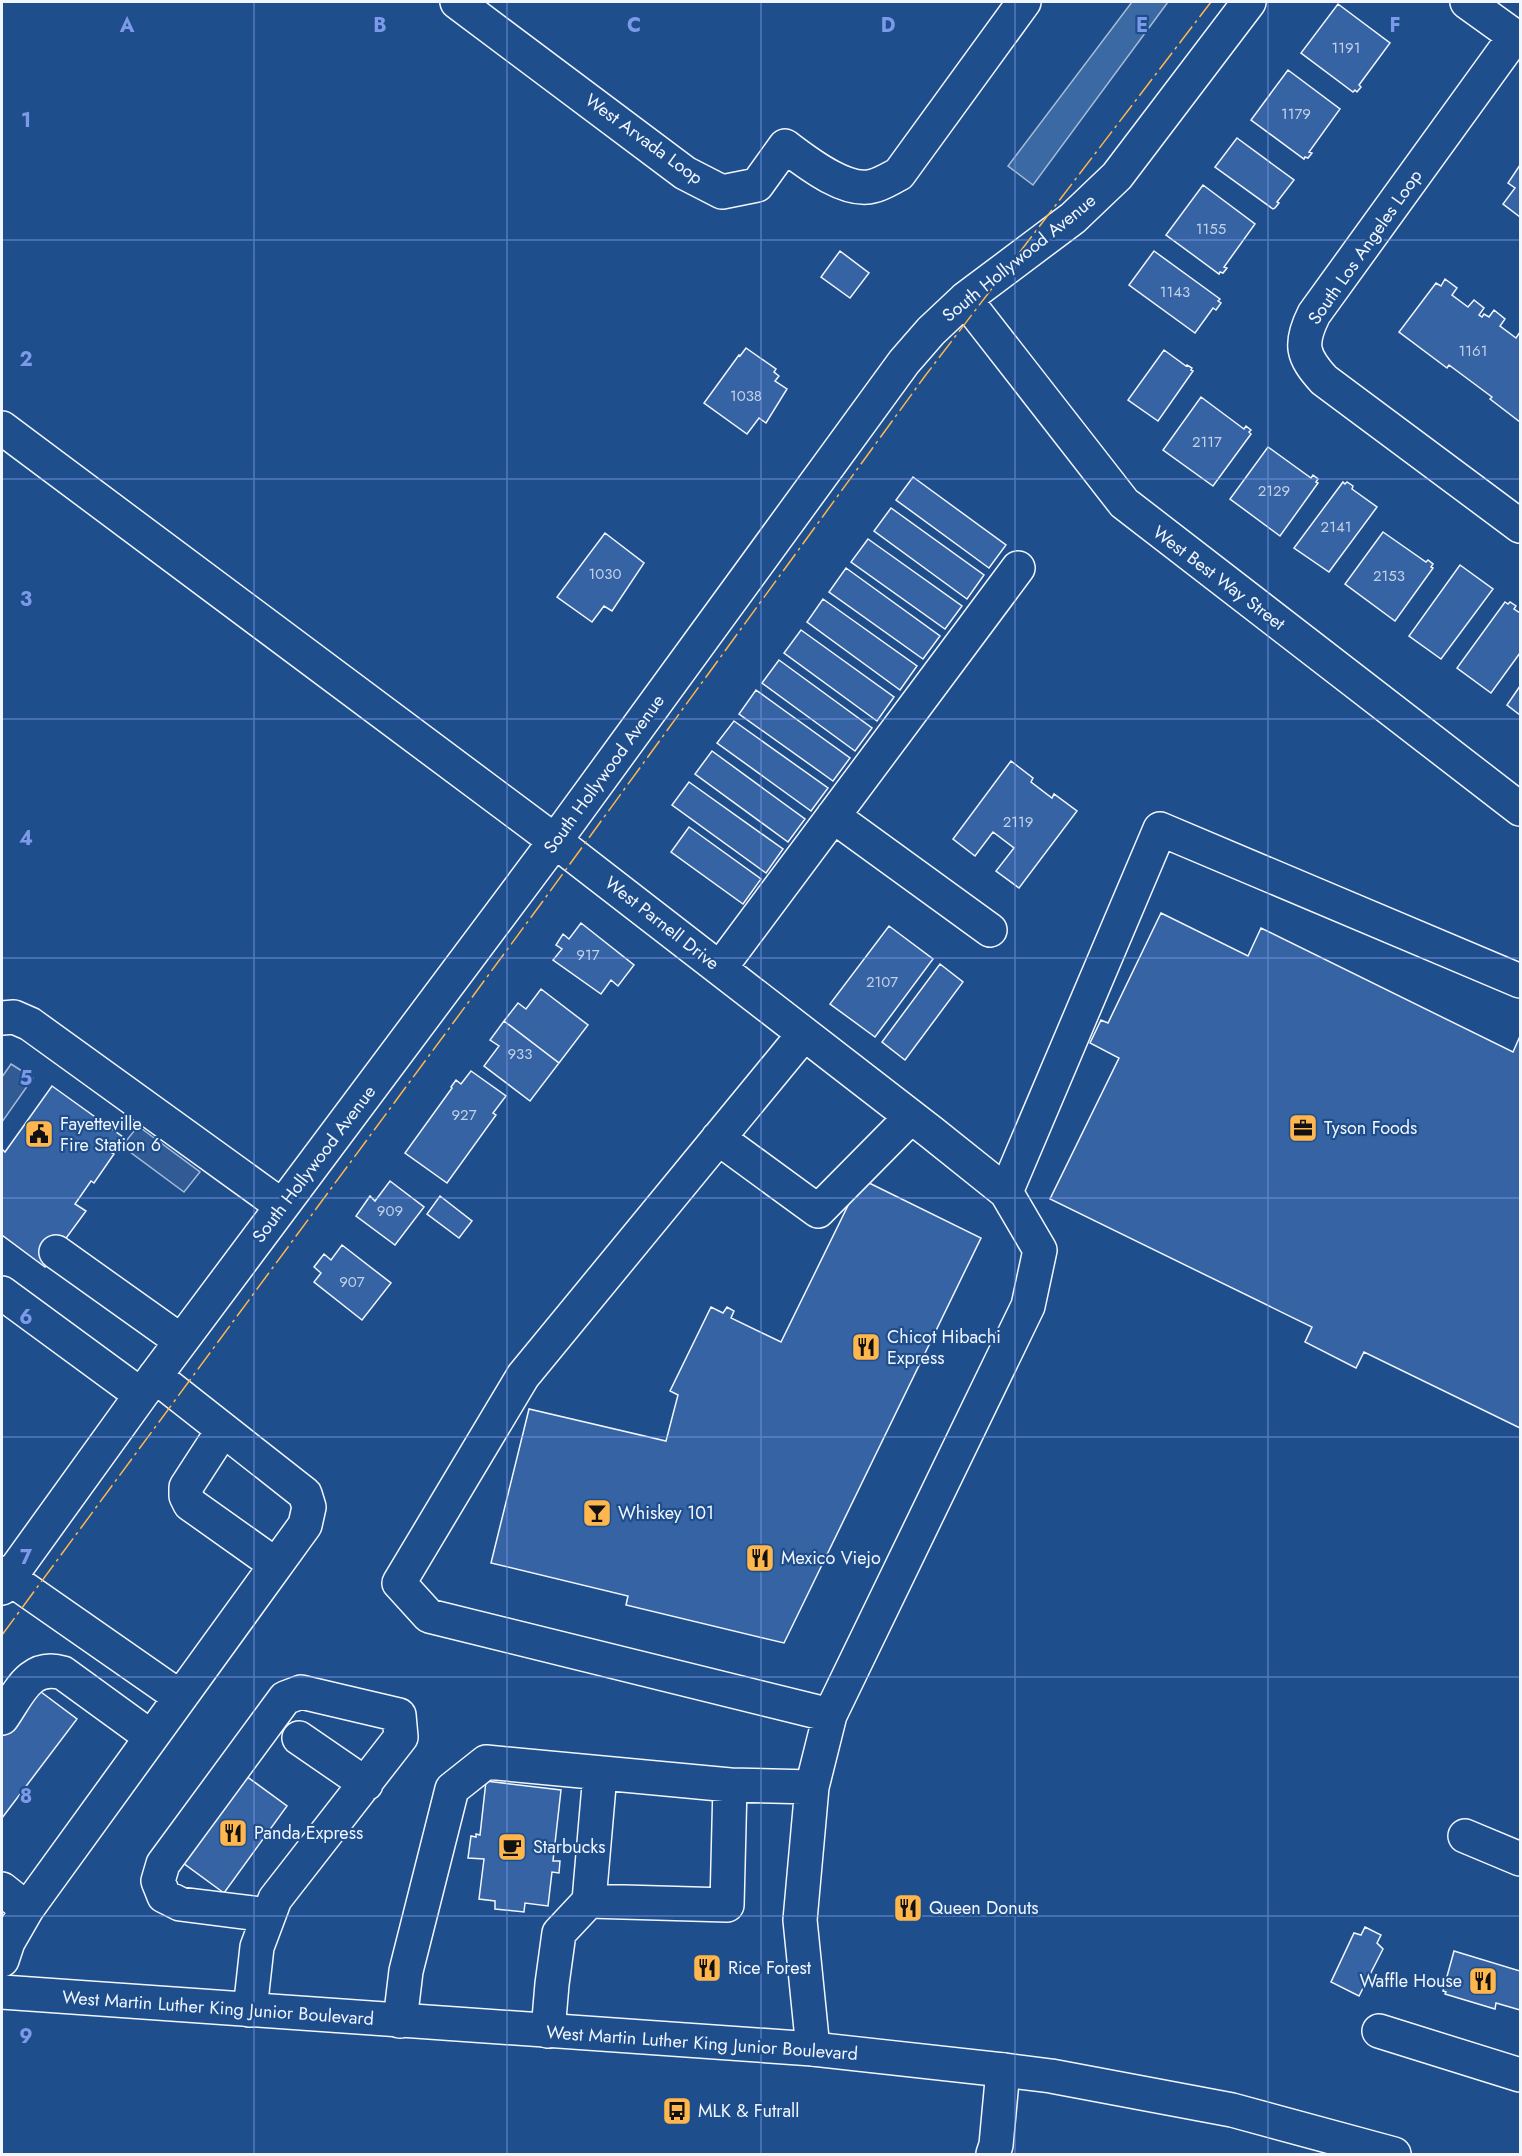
<svg xmlns="http://www.w3.org/2000/svg" width="1522" height="2156" viewBox="0 0 1522 2156" font-family="Jost,sans-serif">
<rect width="100%" height="100%" fill="#1f4e8c"/>
<!-- parking -->
<path fill="#305b95" stroke="#a8bbd7" stroke-width="1.5" d="M11,1064l22,14 -31,44v-45z
M138,1126l62,46 -16,20 -62,-46z"/>
<!-- water -->
<path fill="#3b69a3" stroke="#a8bbd7" stroke-width="1.5" d="M1132,2h36l-135,183 -25,-19z"/>
<!-- building -->
<path fill="#3563a3" stroke="#f2f6ff" stroke-width="1.5" d="M1338,4l52,39 -31,42 2,2 -4,5 -2,-2 -2,2 -52,-39z
M1288,70l52,39 -31,43 3,1 -4,5 -3,-1 -1,2 -53,-39z
M1237,138l57,42 -17,22 2,1 -4,5 -2,1 -58,-42z
M1520,165v52l-17,-13 12,-16 -7,-5z
M1203,185l52,39 -31,43 3,1 -4,5 -3,-1 -1,2 -53,-39z
M840,251l29,22 -19,25 -29,-21z
M1154,251l66,48 -2,2 3,2 -5,7 -3,-2 -18,25 -66,-48z
M1445,279l12,9 -5,7 16,12 6,-7 10,8 -5,7 3,2 2,-3 5,3 5,-7 11,9 -5,7 16,12 4,-6v90l-30,-23 2,-2 -43,-32 -2,3 -48,-36 37,-49 5,3z
M746,348l30,21 -2,3 5,4 -4,5 12,8 -21,34 -7,-5 -12,16 -43,-31 35,-48 1,1z
M1164,350l22,16 1,-1 5,3 -1,2 2,1 -35,50 -30,-21z
M1201,397l43,32 2,-3 5,4 -2,2 2,2 -38,52 -50,-36z
M1268,447l43,31 2,-3 5,4 -2,3 2,1 -38,53 -50,-37z
M913,477l93,68 -17,23 -93,-68z
M1343,482l2,2 2,-2 6,4 -1,3 25,18 -48,65 -35,-24z
M891,508l93,67 -17,24 -93,-68z
M1383,532l43,30 2,-2 5,4 -2,3 2,1 -38,53 -50,-37z
M605,533l39,30 -32,48 -8,-5 -12,16 -35,-25z
M868,539l94,67 -17,23 -94,-67z
M1460,565l33,24 -52,70 -32,-23z
M846,568l94,68 -17,23 -94,-67z
M823,599l94,67 -17,24 -93,-68z
M1505,602l3,2 2,-2 6,4 -2,3 6,4v40l-29,40 -34,-25z
M801,630l93,67 -17,24 -93,-68z
M779,660l93,68 -17,23 -93,-68z
M1520,686v29l-13,-10z
M756,690l94,68 -17,23 -94,-67z
M734,721l94,67 -17,23 -94,-68z
M712,751l93,68 -17,23 -93,-68z
M1011,761l22,17 -2,4 21,16 2,-4 23,17 -58,77 -23,-17 18,-23 -21,-16 -18,24 -22,-17z
M689,782l94,67 -17,24 -94,-68z
M689,827l72,52 -18,25 -72,-52z
M1161,913l87,43 13,-28 252,124 7,-16v392l-156,-76 -8,16 -51,-26 7,-15 -262,-128 69,-141 -29,-15 11,-23 7,3z
M581,923l53,42 -16,21 -7,-6 -10,14 -48,-34 9,-11 -6,-4 7,-11 6,5z
M889,926l44,33 -58,78 -45,-33z
M940,964l23,18 -58,78 -23,-18z
M541,989l47,36 -29,38 -55,-42 14,-18 8,6z
M504,1021l55,42 -29,38 -46,-35 15,-20 -9,-6z
M471,1071l35,25 -13,17 3,2 -49,68 -42,-30 47,-65 -1,-1 5,-7 5,4z
M52,1086l71,51 -11,16 2,1 -20,29 -3,-2 -16,23 11,7 -41,56 -43,-32v-86l3,3z
M861,1179l120,59 -197,405 -158,-38 2,-9 -137,-33 38,-154 137,32 12,-46 -8,-4 41,-84 12,6 4,-6 7,4 -3,7 50,24z
M390,1181l34,26 -29,38 -39,-29 14,-20 5,5z
M440,1196l32,25 -13,17 -32,-24z
M342,1245l49,38 -29,37 -48,-38 7,-9 -7,-6 10,-13 7,6z
M33,1686l44,33 -75,99v-91z
M242,1773l45,33 -63,87 -45,-33z
M486,1781l75,9 -8,71h7l-1,12 -7,-1 -4,34 -23,-3 -1,9 -29,-3v-8l-16,-2 5,-40 -16,-1 3,-22 5,1v-3l4,1z
M1365,1927l16,8 -4,8 6,6 -24,47 -28,-14 23,-49 7,2z
M1454,1951l66,20v39l-24,-7 -1,6 -50,-15 1,-2 -3,-1z"/>
<g fill="none" stroke-linecap="round" stroke-linejoin="round">
<!-- minor casing -->
<g stroke="#f2f6ff" stroke-width="36">
<path id="minor" d="M457,2l228,171 37,19 35,-7 28,-39c20,15 61,48 88,40 9,-2 18,-8 26,-12l125,-172
M1467,2l53,38
M1515,36l-201,278c-15,30 -12,42 10,66l196,146
M965,299l159,204 396,306
M2,428l553,413 376,291 75,60 34,58 -12,56 -198,409 -18,72 -12,133 13,129
M833,816l157,114
M720,968l298,-400
M2,1018l12,-1 16,7 252,182
M804,1034l-281,342 -124,207 30,33 401,99
M718,1138l100,73 93,-94
M1006,1192l154,-363 360,152
M56,1252l125,89
M2,1293l139,102
M223,1430l-37,57v9l4,8 86,61
M2,1573l178,124
M2,1588l139,-193 414,-554 349,-479 27,-31 34,-32 108,-81 44,-42 132,-174
M2,1718c17,-24 27,-55 61,-45l88,64
M299,1738l67,46
M730,1785l82,2
M1465,1836l55,23
M2,1889l25,20
M2,1960l6,-18 19,-33 278,-384 4,-18 -4,-13 -150,-118
M250,2010l7,-63 18,-48 126,-162 -2,-22 -98,-23 -16,6 -122,166 -5,17 6,15 16,8 88,11
M400,2021l6,-50 46,-182 34,-27 244,23 -3,120 -138,-4
M548,2031l4,-47 7,-51 30,-32 11,-127
M1379,2031l141,44
M993,2154l3,-9 7,-75"/>
</g>
<!-- major casing -->
<g stroke="#f2f6ff" stroke-width="36">
<path id="major" d="M2,1992l811,57 190,21 48,6 181,34 162,44"/>
</g>
<!-- minor -->
<use href="#minor" stroke="#1f4e8c" stroke-width="33"/>
<!-- major -->
<use href="#major" stroke="#1f4e8c" stroke-width="33"/>
<!-- power -->
<path stroke="#ffb74d" stroke-width="1.5" stroke-dasharray="21 4.5 3 4.5" stroke-linecap="butt" d="M2,1635l541,-734 382,-525 286,-374"/>
</g>
<!-- grid -->
<path fill="none" stroke="#7d9aea" stroke-width="1.5" stroke-opacity="0.55" d="M254,2v2152M507,2v2152M761,2v2152M1015,2v2152M1268,2v2152M2,240h1518M2,479h1518M2,719h1518M2,958h1518M2,1198h1518M2,1437h1518M2,1677h1518M2,1916h1518"/>
<!-- icons -->
<defs>
<g id="office-square" transform="scale(1.5)"><rect x="-9" y="-9" width="18" height="18" rx="4" fill="#ffb74d" stroke="#1f4e8c"/><path d="M-6-3h4V-5.5h4V-3h4V5H-6ZM-1-4.5V-3h2v-1.5ZM-6 0V1H6V0Z" fill="#111"/></g>
<g id="civic-square" transform="scale(1.5)"><rect x="-9" y="-9" width="18" height="18" rx="4" fill="#ffb74d" stroke="#1f4e8c"/><path d="M-.6-6.5H3V-4.5H.6V-3L4-1V1h2V6H-6V1h2V-1L-.6-3ZM-1.2 2.5V6h2.4V2.5Z" fill="#111"/></g>
<g id="restaurant-square" transform="scale(1.5)"><rect x="-9" y="-9" width="18" height="18" rx="4" fill="#ffb74d" stroke="#1f4e8c"/><path d="M-5-6h1v4h1v-4h1v4h1v-4h1v5L-1.5 .5V6h-2V.5L-5-1ZM5-6V6H3V1.5H1.5Q1.5-4 5-6Z" fill="#111"/></g>
<g id="bar-square" transform="scale(1.5)"><rect x="-9" y="-9" width="18" height="18" rx="4" fill="#ffb74d" stroke="#1f4e8c"/><path d="M-6-5H6L.8 .8V4.5H3.5V6h-7V4.5H-.8V.8Z" fill="#111"/></g>
<g id="cafe-square" transform="scale(1.5)"><rect x="-9" y="-9" width="18" height="18" rx="4" fill="#ffb74d" stroke="#1f4e8c"/><path d="M-5.5-4.5H6V0H3Q3 3.5 0 3.5H-2.5Q-5.5 3.5-5.5 0ZM3-3.2v2h1.7v-2ZM-6 4.5H4V6H-6Z" fill="#111"/></g>
<g id="bus-square" transform="scale(1.5)"><rect x="-9" y="-9" width="18" height="18" rx="4" fill="#ffb74d" stroke="#1f4e8c"/><path d="M-5-6H5V4H4V6H2V4H-2V6H-4V4H-5ZM-3.5-4V0h7V-4ZM-3.5 1.2v1.5H-2V1.2ZM2 1.2v1.5H3.5V1.2Z" fill="#111"/></g>
</defs>
<g fill-rule="evenodd">
<use href="#office-square" x="1303" y="1128"/>
<use href="#civic-square" x="39" y="1134"/>
<use href="#restaurant-square" x="866" y="1347"/>
<use href="#bar-square" x="597" y="1513"/>
<use href="#restaurant-square" x="760" y="1558"/>
<use href="#restaurant-square" x="233" y="1833"/>
<use href="#cafe-square" x="512" y="1847"/>
<use href="#restaurant-square" x="908" y="1908"/>
<use href="#restaurant-square" x="707" y="1968"/>
<use href="#restaurant-square" x="1483" y="1981"/>
<use href="#bus-square" x="677" y="2111"/>
</g>
<g text-anchor="middle" dominant-baseline="central" stroke-width="4.5" stroke-linejoin="round" paint-order="stroke">
<!-- number labels -->
<g font-size="15" fill="#c3d1e8">
<text x="1346" y="48">1191</text>
<text x="1296" y="114">1179</text>
<text x="1211" y="229">1155</text>
<text x="1175" y="292">1143</text>
<text x="1473" y="351">1161</text>
<text x="746" y="396">1038</text>
<text x="1207" y="442">2117</text>
<text x="1274" y="491">2129</text>
<text x="1336" y="527">2141</text>
<text x="605" y="574">1030</text>
<text x="1389" y="576">2153</text>
<text x="1018" y="822">2119</text>
<text x="588" y="955">917</text>
<text x="882" y="982">2107</text>
<text x="520" y="1054">933</text>
<text x="464" y="1115">927</text>
<text x="390" y="1211">909</text>
<text x="352" y="1282">907</text>
</g>
<!-- street labels -->
<g font-size="18" fill="#f2f6ff" stroke="#1f4e8c">
<text transform="translate(644 139) rotate(36)">West Arvada Loop</text>
<text transform="translate(1365 247) rotate(-55)">South Los Angeles Loop</text>
<text transform="translate(1019 258) rotate(-39)">South Hollywood Avenue</text>
<text transform="translate(1219 578) rotate(37)">West Best Way Street</text>
<text transform="translate(604 774) rotate(-54)">South Hollywood Avenue</text>
<text transform="translate(662 923) rotate(38)">West Parnell Drive</text>
<text transform="translate(314 1164) rotate(-53)">South Hollywood Avenue</text>
<text transform="translate(218 2008) rotate(4)">West Martin Luther King Junior Boulevard</text>
<text transform="translate(702 2043) rotate(4)">West Martin Luther King Junior Boulevard</text>
</g>
<!-- poi labels -->
<g font-size="18" fill="#f2f6ff" stroke="#1f4e8c" text-anchor="start">
<text x="60" y="1124">Fayetteville<tspan x="60" dy="21">Fire Station 6</tspan></text>
<text x="1324" y="1128">Tyson Foods</text>
<text x="887" y="1337">Chicot Hibachi<tspan x="887" dy="21">Express</tspan></text>
<text x="618" y="1513">Whiskey 101</text>
<text x="781" y="1558">Mexico Viejo</text>
<text x="254" y="1833">Panda Express</text>
<text x="533" y="1847">Starbucks</text>
<text x="929" y="1908">Queen Donuts</text>
<text x="728" y="1968">Rice Forest</text>
<text x="1462" y="1981" text-anchor="end">Waffle House</text>
<text x="698" y="2111">MLK &amp; Futrall</text>
</g>
</g>
<g font-size="20" text-anchor="middle" font-weight="bold" fill="#7d9aea" stroke="#1f4e8c" stroke-width="4.5" stroke-linejoin="round" paint-order="stroke">
<text x="127" y="32">A</text>
<text x="380" y="32">B</text>
<text x="634" y="32">C</text>
<text x="888" y="32">D</text>
<text x="1142" y="32">E</text>
<text x="1395" y="32">F</text>
<text x="26" y="127">1</text>
<text x="26" y="366">2</text>
<text x="26" y="606">3</text>
<text x="26" y="845">4</text>
<text x="26" y="1085">5</text>
<text x="26" y="1324">6</text>
<text x="26" y="1564">7</text>
<text x="26" y="1803">8</text>
<text x="26" y="2043">9</text>
</g>
<!-- border -->
<rect width="1522" height="2156" fill="none" stroke="#f2f6ff" stroke-width="6"/>
</svg>
